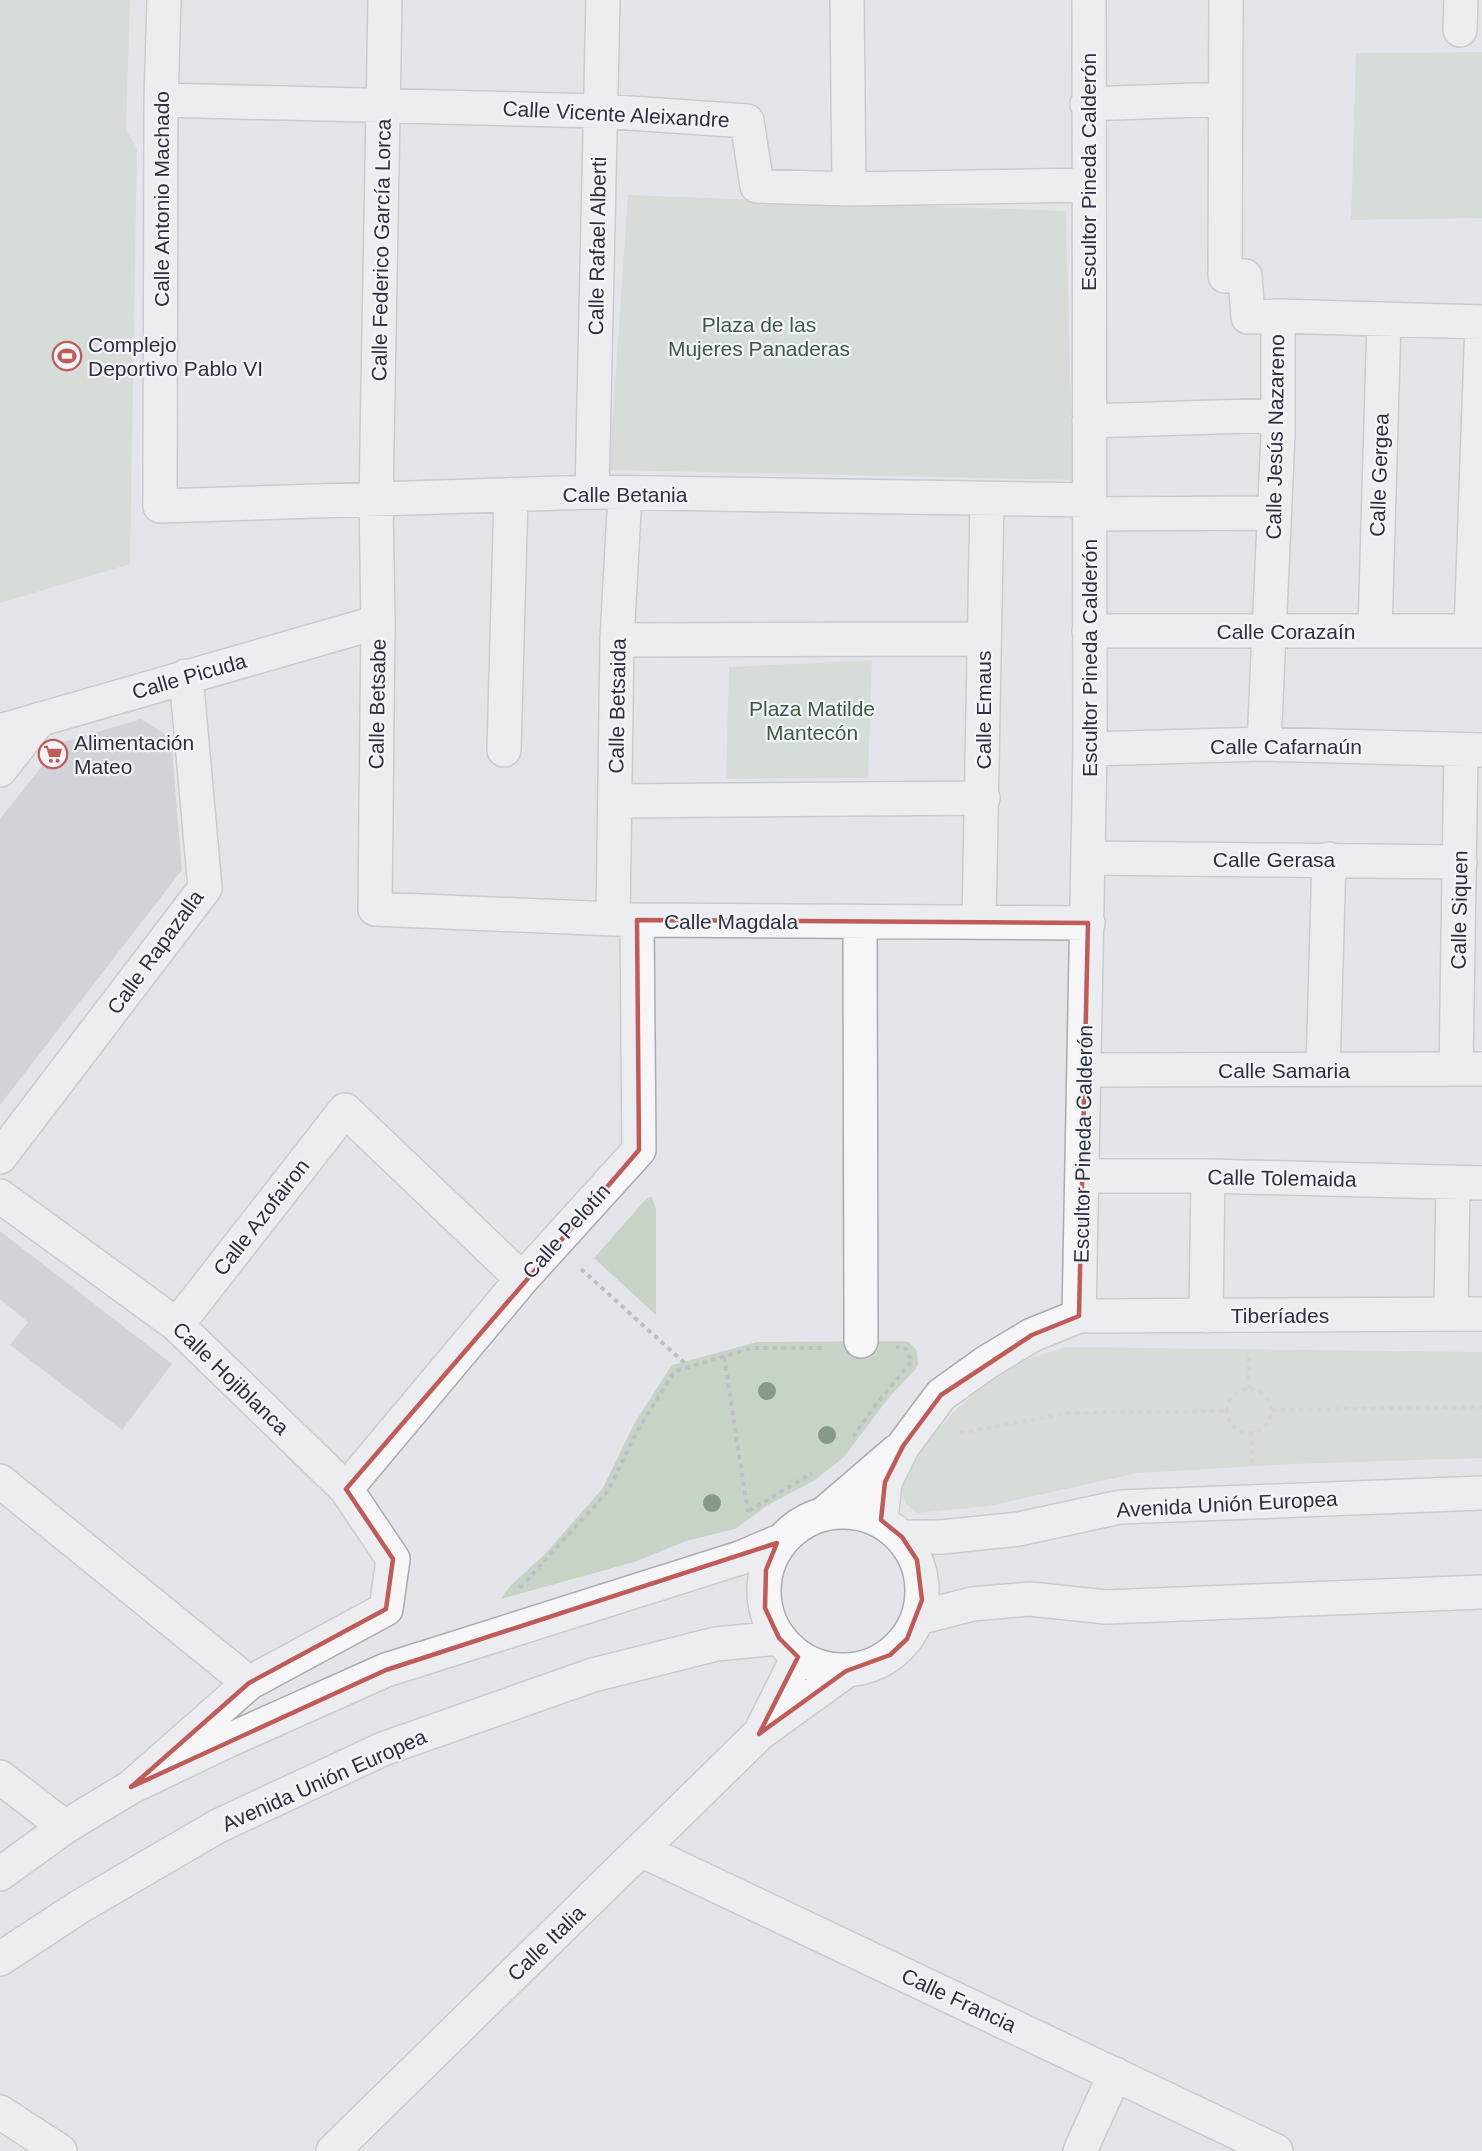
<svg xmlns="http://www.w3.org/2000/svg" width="1482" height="2151" viewBox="0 0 1482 2151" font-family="Helvetica,sans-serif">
<rect width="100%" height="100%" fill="#e3e5ea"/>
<!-- green -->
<path fill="#c6d3c5" d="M0,0h130l-4,130 11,18 -7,416 -130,39z
M1482,52v166l-131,2 5,-167z
M628,195l438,16 7,269 -464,-10z
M872,660l-4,118 -142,1 3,-112z
M652,1197l4,12v106l-62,-57 53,-60z
M902,1341l7,1 8,9 1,14 -3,5 -25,26 -46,61 -29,23 -47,25 -33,24 -49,12 -52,21 -133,37 9,-13 35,-32 58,-66 32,-66 37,-57 85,-23z
M1066,1347l416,5v106l-187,6 -157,9 -149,33 -72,7 -11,-9 -7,-17c24,-49 70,-97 118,-123 15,-8 33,-12 49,-17z"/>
<!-- building -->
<path fill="#bbbdc6" d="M141,719l30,19 11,132 -182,235v-286l60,-76z
M0,1231l172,133 -50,66 -112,-85 18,-23 -28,-23z"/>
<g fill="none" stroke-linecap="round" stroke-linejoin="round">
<!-- minor casing -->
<g stroke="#a9abb4" stroke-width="36">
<path id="minor" d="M164,0l-3,100 -1,406 432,-14 497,8
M385,0l-9,500 2,122 -3,287 262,11 451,3
M847,0l2,189
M1226,0l-1,276h20l3,41 30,-1v119l-14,309
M1460,30l1,-30
M161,100l439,11 147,10 10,65 92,3 239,-4
M1087,104l138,-5
M1278,316l204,6 -11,309
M1089,421l189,-6
M592,492l11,-492
M1089,514l185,-1
M1375,630l9,-310
M1089,631h393
M617,640l366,-1
M0,731l378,-109
M1090,749l174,-5 218,6
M504,750l7,-255
M0,770l40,-51
M615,801l368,-3
M1088,858l372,4
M613,919l4,-279 8,-147
M860,922l1,419
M979,922l8,-423
M1323,1069l6,-210
M1456,1069l5,-319
M1085,1070l397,-1
M0,1157l205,-269 -19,-212
M1083,1176h125l274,7
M0,1196l177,129 169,164 47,70 -7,50 -137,74 -118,104
M1451,1314l2,-132
M1079,1316l11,-567 -1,-749
M1206,1316l2,-140
M177,1325l168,-215 177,169
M0,1481l249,202
M346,1489l176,-210 117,-129 -2,-230
M764 1591a79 79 0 1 1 158 0a79 79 0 1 1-158 0Z
M826,1512l71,-61
M881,1520l4,-38 18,-36 38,-51 46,-33 45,-27 47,-19 403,-2
M902,1537h40l77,-8 101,-22 362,-14
M918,1618l54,-14 58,-5 76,8 376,-15
M763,1727l35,-70
M0,1777l65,50
M641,1850l635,301
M0,1874l65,-47 66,-40 96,-46 159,-71 354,-112 40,-17
M0,1959l79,-52 139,-81 165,-77 210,-74 123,-31 63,-6
M0,2112l60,39
M333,2151l426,-417 87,-63
M1080,2151l35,-77"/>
</g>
<!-- path -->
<path stroke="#bebfc4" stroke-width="4" stroke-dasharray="4.5 4.5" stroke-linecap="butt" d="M581,1269l108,98
M724,1357l24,155
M1249,1389v-37
M1227 1411a22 22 0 1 1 44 0a22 22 0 1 1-44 0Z
M1272,1410l210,-3
M1252,1432v32
M960,1433l109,-20 159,-2
M853,1437l21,-30 38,-46 -6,-12 -10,-2
M749,1511l63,-38
M520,1588l88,-97 28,-58 36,-58 7,-5 73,-22h73"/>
<!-- minor -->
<use href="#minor" stroke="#f6f6f8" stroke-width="33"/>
</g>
<!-- trees -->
<g fill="#87998a">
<circle cx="767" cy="1391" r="9"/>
<circle cx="827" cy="1435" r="9"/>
<circle cx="712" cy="1503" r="9"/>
</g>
<!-- marked area -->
<path d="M0 0H1482V2151H0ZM637,920l451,3 -9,393 -47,19 -91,60 -38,51 -18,36 -4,38 21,17 15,23 5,40 -15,39 -17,16 -44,16 -87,63 39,-77 -19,-19 -14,-30 1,-38 11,-27 -391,127 -255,117 118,-104 137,-74 7,-50 -47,-70 293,-339z" fill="#e3e5ea" fill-opacity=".55" fill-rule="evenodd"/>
<path fill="none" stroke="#c05b58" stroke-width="4.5" stroke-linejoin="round" d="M637,920l451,3 -9,393 -47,19 -91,60 -38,51 -18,36 -4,38 21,17 15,23 5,40 -15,39 -17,16 -44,16 -87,63 39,-77 -19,-19 -14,-30 1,-38 11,-27 -391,127 -255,117 118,-104 137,-74 7,-50 -47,-70 293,-339z"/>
<!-- icons -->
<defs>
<g id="stadium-ring" transform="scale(1.5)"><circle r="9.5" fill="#f3f4f7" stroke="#c05b58" stroke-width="1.5"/><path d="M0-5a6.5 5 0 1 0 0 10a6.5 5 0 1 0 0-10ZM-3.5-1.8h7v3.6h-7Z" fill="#c05b58"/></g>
<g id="supermarket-ring" transform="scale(1.5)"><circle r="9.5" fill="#f3f4f7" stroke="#c05b58" stroke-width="1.5"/><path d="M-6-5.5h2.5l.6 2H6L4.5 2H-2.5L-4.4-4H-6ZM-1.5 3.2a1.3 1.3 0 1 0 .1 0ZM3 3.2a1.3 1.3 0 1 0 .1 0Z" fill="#c05b58"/></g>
</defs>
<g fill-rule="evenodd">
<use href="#stadium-ring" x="67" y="356"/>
<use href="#supermarket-ring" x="53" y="754"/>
</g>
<g text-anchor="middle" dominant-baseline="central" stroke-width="4.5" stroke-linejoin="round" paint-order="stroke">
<!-- street labels -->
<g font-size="21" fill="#2d3040" stroke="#f3f4f7">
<text transform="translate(616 114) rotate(3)">Calle Vicente Aleixandre</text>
<text transform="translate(1088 172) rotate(-90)">Escultor Pineda Calderón</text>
<text transform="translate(161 199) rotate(-90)">Calle Antonio Machado</text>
<text transform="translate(597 246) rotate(-89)">Calle Rafael Alberti</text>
<text transform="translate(381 250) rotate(-89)">Calle Federico García Lorca</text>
<text transform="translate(1275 437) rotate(-89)">Calle Jesús Nazareno</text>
<text transform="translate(1379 475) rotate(-88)">Calle Gergea</text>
<text x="625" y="494">Calle Betania</text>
<text x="1286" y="631">Calle Corazaín</text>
<text transform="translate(1089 658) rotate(-90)">Escultor Pineda Calderón</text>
<text transform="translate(189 676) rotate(-16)">Calle Picuda</text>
<text transform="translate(377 704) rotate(-89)">Calle Betsabe</text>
<text transform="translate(617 706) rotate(-89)">Calle Betsaida</text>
<text transform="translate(983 710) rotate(-90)">Calle Emaus</text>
<text x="1286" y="746">Calle Cafarnaún</text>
<text x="1274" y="859">Calle Gerasa</text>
<text transform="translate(1459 910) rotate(-89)">Calle Siquen</text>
<text x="731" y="921">Calle Magdala</text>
<text transform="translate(155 952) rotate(-54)">Calle Rapazalla</text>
<text x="1284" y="1070">Calle Samaria</text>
<text transform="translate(1083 1144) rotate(-89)">Escultor Pineda Calderón</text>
<text transform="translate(1282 1178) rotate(1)">Calle Tolemaida</text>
<text transform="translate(261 1217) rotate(-52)">Calle Azofairon</text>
<text transform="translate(566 1231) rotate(-48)">Calle Pelotín</text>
<text x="1280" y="1315">Tiberíades</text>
<text transform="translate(231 1378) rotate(44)">Calle Hojiblanca</text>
<text transform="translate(1227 1504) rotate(-3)">Avenida Unión Europea</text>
<text transform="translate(324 1780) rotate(-24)">Avenida Unión Europea</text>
<text transform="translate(546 1943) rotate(-44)">Calle Italia</text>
<text transform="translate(959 2000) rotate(25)">Calle Francia</text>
</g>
<!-- park labels -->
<g font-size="21" fill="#3c5a3c" stroke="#f3f4f7">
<text x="759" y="324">Plaza de las<tspan x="759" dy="24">Mujeres Panaderas</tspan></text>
<text x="812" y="708">Plaza Matilde<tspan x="812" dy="24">Mantecón</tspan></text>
</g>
<!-- poi labels -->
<g font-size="21" fill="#2d3040" stroke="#f3f4f7" text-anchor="start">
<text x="88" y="344">Complejo<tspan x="88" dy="24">Deportivo Pablo VI</tspan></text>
<text x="74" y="742">Alimentación<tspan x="74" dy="24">Mateo</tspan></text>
</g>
</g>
</svg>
